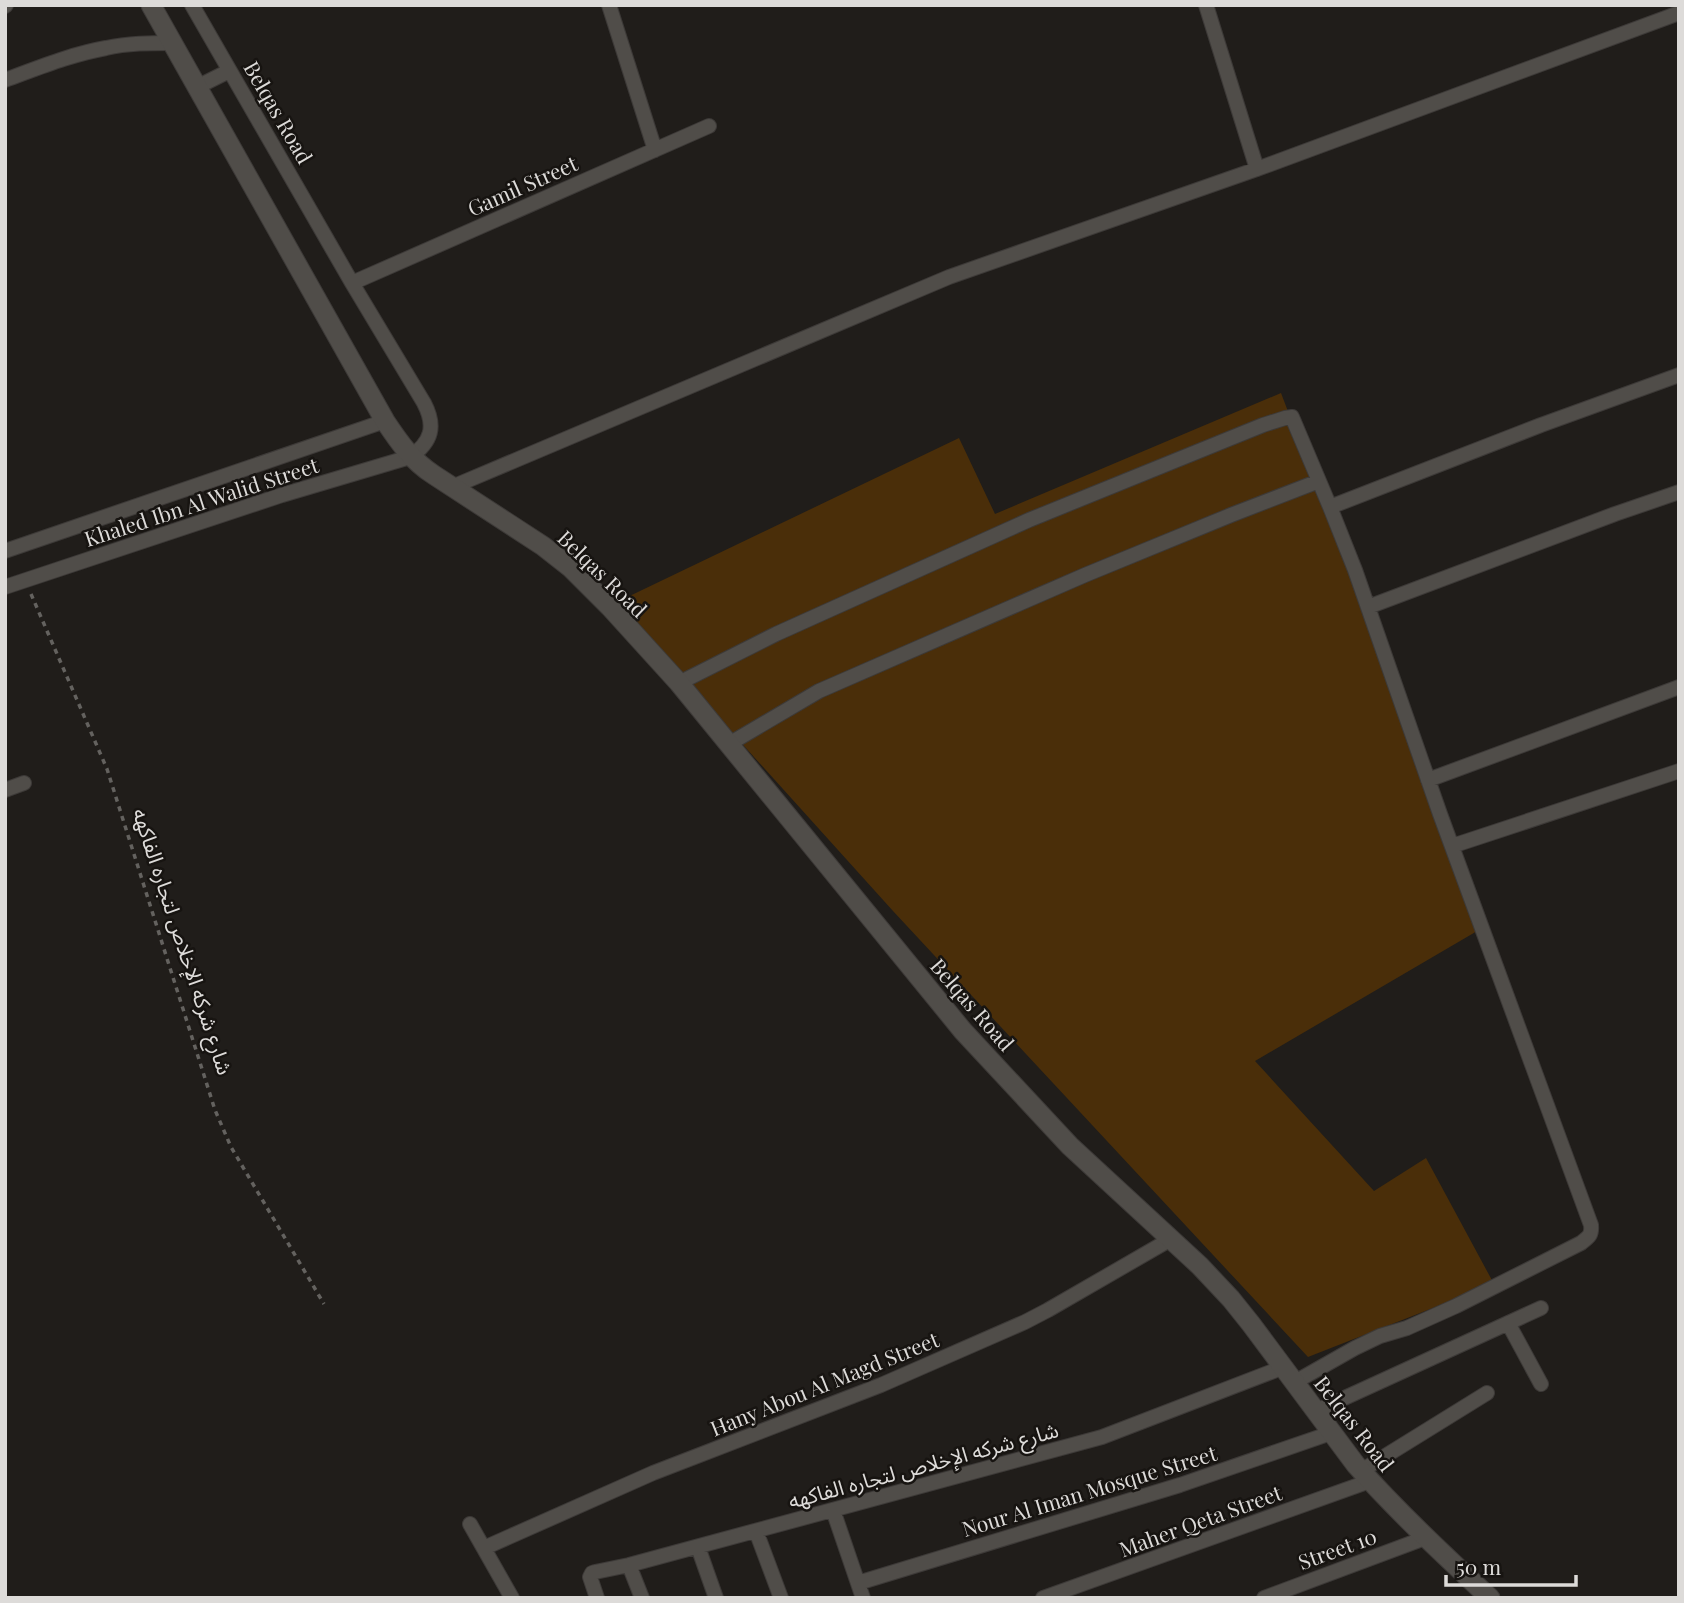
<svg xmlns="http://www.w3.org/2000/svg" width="1684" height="1603" viewBox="0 0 1684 1603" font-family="'Playfair Display','Noto Sans Arabic',serif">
<rect width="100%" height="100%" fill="#201d1a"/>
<!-- green -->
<path fill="#4a2e09" d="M1281,393l203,534 -229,134 119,130 52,-33 68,126 -186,73 -415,-446 -278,-308 344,-165 36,76z"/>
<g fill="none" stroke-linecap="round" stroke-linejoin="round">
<!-- minor casing -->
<g stroke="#3d3a38" stroke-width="16">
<path id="minor" d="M609,5l46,145
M1206,5l51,164
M5,6l1,-1
M5,80c33,-12 67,-26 101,-32 22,-5 44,-5 67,-5
M197,87l32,-16
M352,283l357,-157
M452,487l497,-210 308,-108 422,-156
M1330,507l211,-82 138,-50
M5,551l380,-130
M5,587l277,-92 128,-38c22,-15 26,-31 14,-54l-72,-120 -160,-278
M1368,607l247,-93 64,-22
M679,683l97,-49 253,-114 234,-95 22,-7 7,-1 38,90 25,63 85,244 151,411c1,10 -2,12 -10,18l-125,63 -49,22 -27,8 -25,12 -60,34
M729,744l90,-53 266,-116 146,-60 88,-34
M1428,780l251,-93
M5,790l19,-7
M1452,846l227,-75
M1508,1323l33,61
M1316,1411l225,-103
M1361,1471l126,-78
M833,1510l30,88
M470,1524l42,74
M756,1531l25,67
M698,1547l18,51
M484,1548l169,-75 228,-88 144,-63 23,-12 123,-71
M629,1565l13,33
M858,1583l322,-98 151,-52
M597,1598l-7,-21 2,-4 3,-1 34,-7 473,-128 182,-70
M1043,1598l327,-117
M1264,1598l161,-60"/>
</g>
<!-- secondary casing -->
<g stroke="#3d3a38" stroke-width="21">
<path id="secondary" d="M151,5l234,416c14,21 27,40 49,54l109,71 28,22 39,39 69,76 284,348 107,115 130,120 31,33 20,25 105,141c42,47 88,90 134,133"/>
</g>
<!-- path -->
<path stroke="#64625f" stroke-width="3.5" stroke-dasharray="5 5" stroke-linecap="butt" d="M31,594l76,175 108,341 16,37 93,157"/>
<!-- minor -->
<use href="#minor" stroke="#504d49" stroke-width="14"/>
<!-- secondary -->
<use href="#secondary" stroke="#504d49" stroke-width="19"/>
</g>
<g text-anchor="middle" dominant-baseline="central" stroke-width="5" stroke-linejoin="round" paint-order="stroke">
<!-- street labels -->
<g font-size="21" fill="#dddbd9" stroke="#171411">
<text transform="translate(279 112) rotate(60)">Belqas Road</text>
<text transform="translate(522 185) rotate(-24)">Gamil Street</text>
<text transform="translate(201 501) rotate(-18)">Khaled Ibn Al Walid Street</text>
<text transform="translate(603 573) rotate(44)">Belqas Road</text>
<text transform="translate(184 941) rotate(72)">شارع شركه الإخلاص لتجاره الفاكهه</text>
<text transform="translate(973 1004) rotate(49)">Belqas Road</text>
<text transform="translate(824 1383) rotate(-22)">Hany Abou Al Magd Street</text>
<text transform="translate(1355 1423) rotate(52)">Belqas Road</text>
<text transform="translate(923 1464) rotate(-15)">شارع شركه الإخلاص لتجاره الفاكهه</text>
<text transform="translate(1089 1490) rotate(-17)">Nour Al Iman Mosque Street</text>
<text transform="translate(1200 1520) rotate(-20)">Maher Qeta Street</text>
<text transform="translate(1337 1548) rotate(-20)">Street 10</text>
</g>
</g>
<!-- border -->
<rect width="1684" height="1603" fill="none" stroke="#dddbd9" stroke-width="14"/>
<!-- scale -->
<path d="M1446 1575v10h130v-10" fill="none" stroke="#dddbd9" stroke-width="3.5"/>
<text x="1456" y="1575" font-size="21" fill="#dddbd9" stroke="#171411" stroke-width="5" paint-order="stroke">50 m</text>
</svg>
